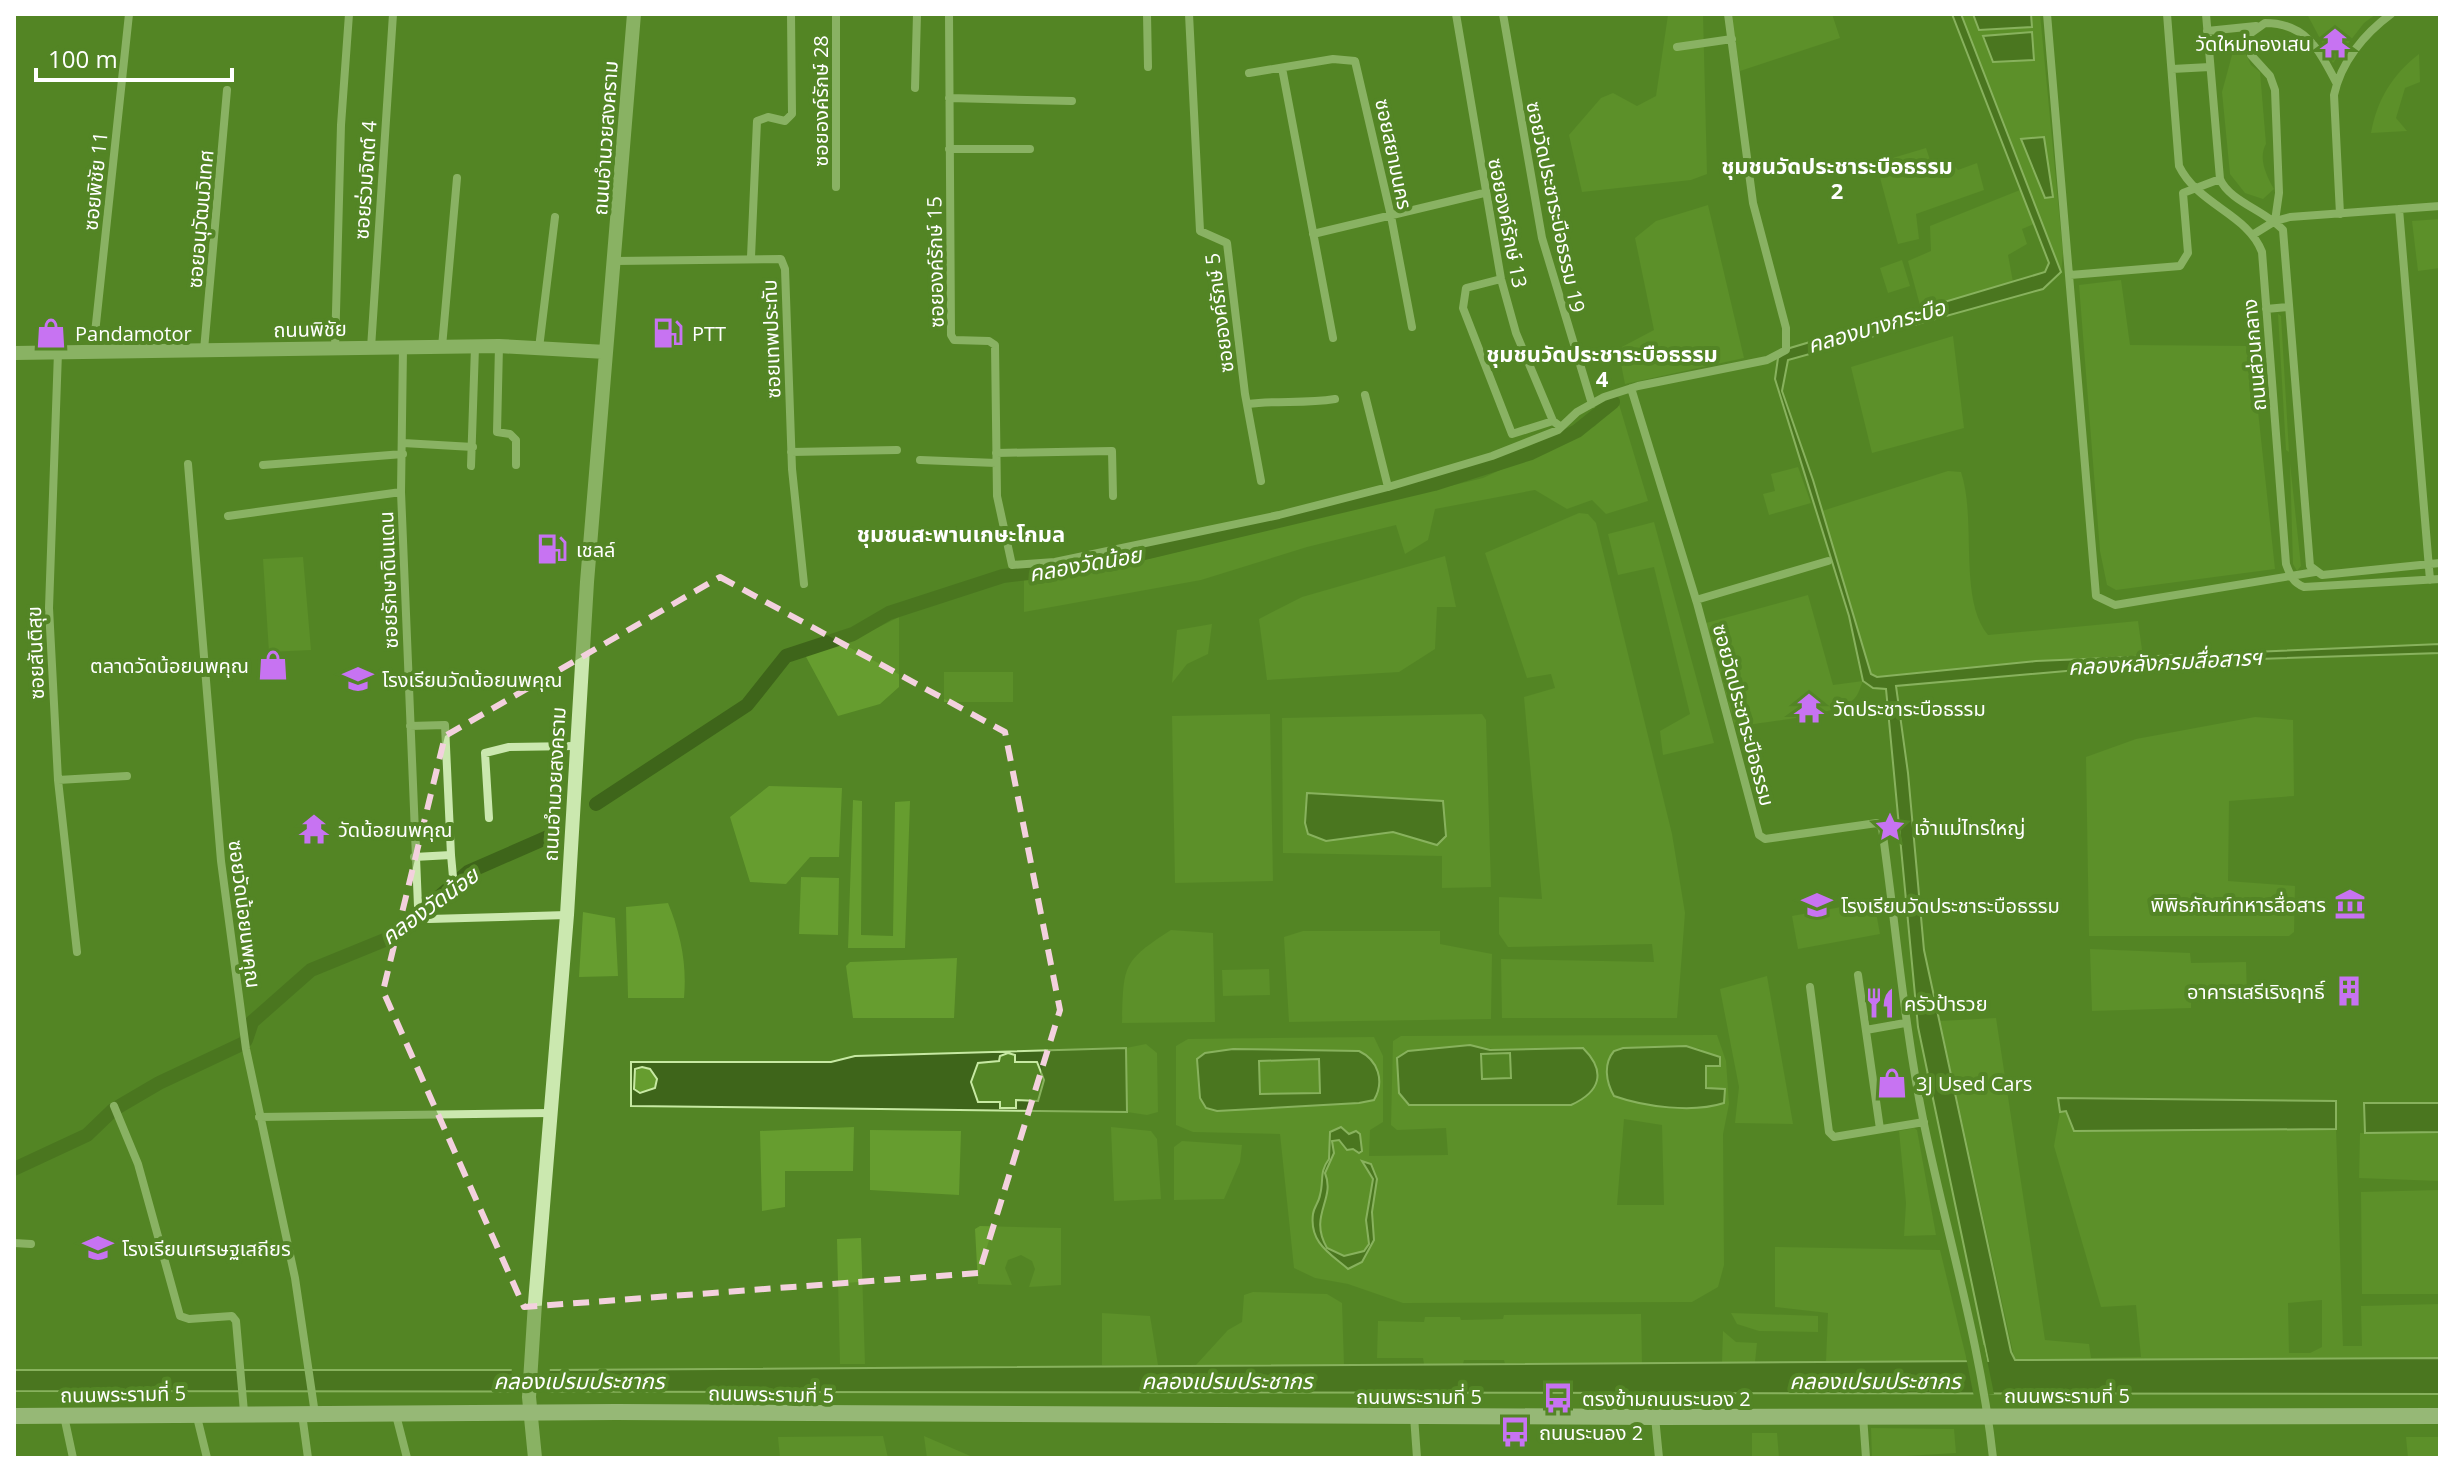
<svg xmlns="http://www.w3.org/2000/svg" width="2454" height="1472" viewBox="0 0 2454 1472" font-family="'Open Sans','Noto Sans Thai',sans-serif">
<rect width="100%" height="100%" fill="#538525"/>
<!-- green -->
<path fill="#669d2f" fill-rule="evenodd" d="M1703,14l4,160 -16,6 -109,12 -13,-57 32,-37 12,-5 24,13 19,-10 12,-81z
M1731,14h101l8,24 -100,33z
M1961,14h79l23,239 -2,19z
M2307,14h69l-12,9 -31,40z
M2235,44h6l10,21 9,7 6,72c-8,14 0,31 8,45l-11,10 -18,-6 -15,-19 -8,-82z
M2419,54l1,28 -15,6 -9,30 11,13 -36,2c6,-33 21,-58 48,-79z
M1926,148l6,18 17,-7 9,11 19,-7 7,27 -68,24 3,25 -21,5 -22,-81z
M2020,190l14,34 -12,5 5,15 -19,11 5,27 -92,27 -13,-48 23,-10 -1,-25z
M1708,205l36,153 -119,26 -7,-35 36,-19 -19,-92 21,-17z
M2440,219v49l-22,3 -6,-50z
M1902,260l8,26 -22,7 -8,-25z
M2121,280l9,65 121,1 24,223 -159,21 -9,-5 -7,-34 -21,-266z
M2278,314l3,2 8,136 -3,-2z
M1953,336l11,92 -92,25 -21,-86z
M1618,401l30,100 -42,13 -14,-14 -25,9 -32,-19 -100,19 -7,31 -23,14 -9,-29 -89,22 -106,33 -177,32v-32l66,-7 393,-95 112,-52z
M2290,463l11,103 -4,5 -4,-7z
M1798,467l13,36 -42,12 -6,-21 12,-3 -4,-17z
M1948,471l13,1c16,48 -3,127 27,163l150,-14 5,36 -107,4 -159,16 -6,-3 -49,-163z
M1579,513l9,1 8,9 76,311 13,79 -8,105h-175l-1,-59 153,3 -2,-18 -144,3 -9,-13v-37l43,2 -18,-202 31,-9 -4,-14 -24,4 -42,-125z
M1654,522l60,221 -51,12 -3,-24 30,-17 -36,-147 -36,8 -10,-41z
M1445,556l11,51h-19l-2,42 -36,23 -132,8 -8,-61 43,-22z
M303,557l8,93 -42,2 -6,-93z
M1808,595l25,90 30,-4c-3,6 -4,13 -9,18 -17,17 -93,23 -119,28l-29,-104z
M899,617v70l-19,17 -42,12 -33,-61 48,-15z
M1212,624l-4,30 -21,10 -15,19 5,-53z
M944,672h69v30h-69z
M1270,714l3,167 -98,2 -3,-167z
M1482,714l4,6 5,167 -49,1v-32l-159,-3 -1,-135z
M2255,717l38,3 1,76 -65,5 -1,80 67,5 -1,46 -5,4h-200l-3,-179 50,-18z
M769,786l73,2 -3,69h-29l-24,27 -36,-2 -20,-65z
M853,800l9,1 -1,134 32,1 2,-134 15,-1 -5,147h-57z
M801,877l38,1 -1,57 -39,-1z
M1874,901l6,33 -82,15 -6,-33z
M668,903c13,32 19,61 16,95h-56l-2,-91z
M583,912l32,6 3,58 -39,1z
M1171,930l42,3 2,89 -93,1c2,-57 -1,-61 49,-93z
M1303,931h137v13l52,10 -1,65 -202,3 -5,-85z
M2090,949l100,4 1,10 55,-1 1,34 -56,1v11l-99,3z
M957,958l-3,60h-101l-7,-52 4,-4z
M1269,969l1,26 -47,1 -1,-26z
M1767,976l26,148 -58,-1 4,-36 -19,-98z
M1996,1018l49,322 44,4 2,14 50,-1 -5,-52 -35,2 -47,-161 6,-34 6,-1 8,20 262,-2 7,217h19l-1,-40 79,-2v54l-425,3 -75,-340zM2322,1300v47l-12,6h-21l-1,-50z
M1717,1035l9,26 3,43 -6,30 1,131 -6,22 -26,15 -289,1 -55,-19 -33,-6 -21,-10 -14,-134 -87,-2 -17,-7v-79l12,-7 186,-2 9,19v66l-13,8 -1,26 79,-1 -2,-27 -49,2 -6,-5 2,-84 8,-5zM1470,1045l126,22 -187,38 -1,-54zM1686,1046l15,3 10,58 -84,-7 -4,-52zM1624,1119l38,6 2,80h-47z
M1146,1044l11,9 1,59 -11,3 -20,-3 -1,-64z
M632 1080a12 12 0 1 1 24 0a12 12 0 1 1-24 0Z
M854,1127l-1,44h-68v36l-23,4 -2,-80z
M1111,1127l40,4 6,8 4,60 -47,2z
M1914,1128l3,2 19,105 -32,1 2,-33 -7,-72z
M870,1130l91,1 -2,64 -89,-5z
M2440,1132v49l-81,-3 1,-45z
M1182,1141l60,4 -2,17 -16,37 -50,1v-53z
M2440,1190v104h-78l-1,-102z
M980,1226l81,2v57l-32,2 6,-18 -3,-8 -11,-6 -13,5 -3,8 7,17 -34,-1 -3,-55z
M861,1238l4,126h-25l-3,-125z
M1775,1247l165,3 27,111 -141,1 2,-49 -53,-6z
M1253,1292l74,2 15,9 2,62h-148l32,-35 14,-8 2,-27z
M1102,1313l48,3 8,49h-56z
M1731,1313l87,3v16l-59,-1 -22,-7z
M1641,1314l1,49 -137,1 -1,-4h-40l-1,4h-39l-1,-6h-46l1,-37 46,1 1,-5h35l1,3 42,-1 1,-4z
M1723,1331l13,11 21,1 -2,19h-33z
M1871,1428l83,1 2,24 -84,5z
M1752,1433h25l2,25h-27z
M883,1436l5,22h-108l-2,-21z
M924,1436l51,22h-48z
M2406,1437h34v21h-32z"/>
<!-- water -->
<path fill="#3e651a" stroke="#c7e9a3" stroke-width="2" fill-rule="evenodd" d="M1952,14h9l100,258 -18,17 -255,71 -6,31 31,89 58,194 6,3 159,-16 404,-17v9l-271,9 -273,24 12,87 16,177 87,402 4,8 425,-2v36l-2426,-3v-21h536l1438,-9 -70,-334 -32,-338 -13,-1 -10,-7 -14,-65 -74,-237 3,-21 12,-10 255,-76 4,-9z
M1973,14h58l1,13 -53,3z
M2032,32l2,28 -41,2 -10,-26z
M2044,137l9,60 -8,1 -24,-59z
M1307,793l136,8 3,35 -9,9 -44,-13 -67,9 -18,-7 -3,-11z
M1470,1045l20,5 93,-2c24,24 17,44 -12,57h-162l-10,-12 -2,-35 11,-7zM1510,1053l1,25 -29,1 -1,-25z
M1686,1046l34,11v9h-14v22l19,1 -1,14c-31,10 -79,4 -110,-7 -8,-14 -11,-32 0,-45l9,-3z
M1126,1048l1,64 -496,-6v-44h200l24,-6zM1008,1053l7,2v7h22l7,18 -6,21 -22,-1v8h-16v-6h-22l-7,-20 7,-19 21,-2 1,-5zM642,1067l8,2 7,10 -2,9 -15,5 -6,-4 1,-20z
M1233,1049l126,2c19,9 26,30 15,49l-15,3 -142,8 -11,-3 -6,-10 -3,-39 8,-6zM1319,1059l1,34 -60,1 -1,-33z
M2058,1098l278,3v28l-262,2 -8,-20 -6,1z
M2364,1103h76v29l-75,1z
M1341,1127l8,7 7,-3 4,3 2,17 -3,2 -6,-4 -6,1 -8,-10 -7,1 2,12 -9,20c11,27 -17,42 2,75l17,8 20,-5 5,-7 -3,-24 7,-41 -11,-18 9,3 6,15 -5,33 2,28 -12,22 -14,7c-17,-15 -39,-26 -35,-55 1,-7 6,-12 7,-19 4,-14 -1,-23 9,-36l1,-27z"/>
<!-- pier -->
<path fill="#538525" d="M1984,1345l10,49 -20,3 -8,-40h17l-2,-11z
M512,1366h38l-2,29h-38z"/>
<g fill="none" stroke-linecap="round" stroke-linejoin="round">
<!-- canal -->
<path stroke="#3e651a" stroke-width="14" d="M596,804l151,-99 39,-49 67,-22 36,-21 114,-37 87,-10 344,-82 97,-31 46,-22 36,-29
M246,1040l6,-18 59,-52 81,-33 76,-65 80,-35
M118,1107l41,-24 85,-40
M14,1169l73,-34 26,-25"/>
<!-- minor -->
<path stroke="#cbe8af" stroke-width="8" d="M949,14l2,321 3,5 35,1 6,4 2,151 15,69 43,-3 224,-47 109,-28 104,-31 66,-26 19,-18 27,-15 34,-11 129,-26 19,-10v-22l-33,-125 -25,-189
M1147,14l1,53
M1189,14l11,217 27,12 18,151 16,87
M1456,14l45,265 15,54 37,88 8,6
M1503,14l39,224 50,166
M2047,14l49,582 19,9 200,-33
M2167,14l12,152c19,39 69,48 83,86l24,312c4,11 7,19 18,23l136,-8
M2206,14l14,165c9,22 46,32 63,51l27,336 12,9 118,-12
M2207,31l49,-5
M1677,47l55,-8
M1282,68l51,270
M2172,69l38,-2
M1249,73l84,-14 22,2 36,155 21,111
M915,88l2,-74
M949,98l123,3
M949,149h81
M836,187v-173
M2399,209l31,371
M2340,214l-6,-119c7,-33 30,-61 57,-81
M2275,221l4,-28 -4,-103 -5,-14 -19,-21v-22l14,-10c41,0 54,27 71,59
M1313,234l171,-41
M2254,234l21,-13 15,-4 150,-11
M751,257l6,-136 11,-4 17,4 7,-7 -1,-100
M615,261l166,-2 4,10 7,200 12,115
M2070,275l110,-9 8,-13 -5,-60 37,-14
M1501,279l-35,9 -3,20 49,126 41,-13
M2266,309l22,-2
M499,346l-2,86 13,2 6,6v25
M442,347l15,-169
M371,348l22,-334
M403,348l-2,144 17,414
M539,348l16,-131
M335,349l6,-224 8,-111
M204,350l23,-260
M58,352l-9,256 9,172 19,172
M93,352l36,-338
M1631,388l66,215 62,232 6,4 112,-16 5,5c14,99 22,198 42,296 23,111 57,221 69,334
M1365,395l23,92
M1248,404c30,-4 56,0 87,-5
M403,443l70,4
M791,452l106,-2
M996,453l116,-2 1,45
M920,460l76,3
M188,464l33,397 25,188 49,229 20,136
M263,465l140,-11
M471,466l4,-119
M228,516l173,-24
M1696,600l132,-39
M410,726l35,-1 6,130
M58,780l69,-4
M489,818l-4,-65 24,-6 66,-1
M414,857l37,-2 2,22
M429,919l138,-4
M1858,975l22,154
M1810,987l19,145 5,5 90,-15
M1866,1030l39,-7
M114,1106l24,58 42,152 9,3 43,-3 4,5 8,91
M259,1117l292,-4
M14,1243l17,1
M196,1413l11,45
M302,1414l6,44
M396,1415l11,43
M64,1416l9,42
M1414,1416l3,42
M1863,1416l3,42
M1655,1417l4,41"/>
<!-- tertiary -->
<path stroke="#cbe8af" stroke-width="14" d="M14,353l485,-7 107,6
M535,1458l-6,-61 6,-94 32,-388 20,-333 47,-568"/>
<!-- secondary -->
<path stroke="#e7f7d9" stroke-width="16" d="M14,1416l602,-4 1039,5 785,-1"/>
</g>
<!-- marked area -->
<path d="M0 0H2454V1472H0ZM720,577l285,155 55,278 -81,263 -455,34 -141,-316 62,-255z" fill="#538525" fill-opacity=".55" fill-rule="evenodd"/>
<path fill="none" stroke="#f3d1de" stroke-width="6" stroke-dasharray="16 10" stroke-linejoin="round" d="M720,577l285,155 55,278 -81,263 -455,34 -141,-316 62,-255z"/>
<!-- icons -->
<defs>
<g id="temple-bare" transform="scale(2.4)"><path d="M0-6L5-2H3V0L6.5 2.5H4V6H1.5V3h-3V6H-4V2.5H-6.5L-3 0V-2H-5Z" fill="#c773f2" stroke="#538525" stroke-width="2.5" paint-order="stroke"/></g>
<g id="shop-bare" transform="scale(2.4)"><path d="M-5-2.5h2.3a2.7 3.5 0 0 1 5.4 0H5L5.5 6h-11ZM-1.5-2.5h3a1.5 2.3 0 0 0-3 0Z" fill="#c773f2" stroke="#538525" stroke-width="2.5" paint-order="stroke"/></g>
<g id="fuel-bare" transform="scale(2.4)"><path d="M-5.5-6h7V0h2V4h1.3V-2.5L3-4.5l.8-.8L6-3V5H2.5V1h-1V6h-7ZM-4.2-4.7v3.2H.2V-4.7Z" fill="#c773f2" stroke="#538525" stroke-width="2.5" paint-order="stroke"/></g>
<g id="school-bare" transform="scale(2.4)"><path d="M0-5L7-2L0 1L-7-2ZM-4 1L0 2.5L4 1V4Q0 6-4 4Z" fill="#c773f2" stroke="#538525" stroke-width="2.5" paint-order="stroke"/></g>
<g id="sight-bare" transform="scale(2.4)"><path d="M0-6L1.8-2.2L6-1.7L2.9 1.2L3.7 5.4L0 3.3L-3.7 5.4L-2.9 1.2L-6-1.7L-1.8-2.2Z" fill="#c773f2" stroke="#538525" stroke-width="2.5" paint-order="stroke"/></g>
<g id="museum-bare" transform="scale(2.4)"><path d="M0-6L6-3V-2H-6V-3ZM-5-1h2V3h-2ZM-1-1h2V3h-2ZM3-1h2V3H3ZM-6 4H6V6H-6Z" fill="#c773f2" stroke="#538525" stroke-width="2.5" paint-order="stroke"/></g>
<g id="building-bare" transform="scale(2.4)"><path d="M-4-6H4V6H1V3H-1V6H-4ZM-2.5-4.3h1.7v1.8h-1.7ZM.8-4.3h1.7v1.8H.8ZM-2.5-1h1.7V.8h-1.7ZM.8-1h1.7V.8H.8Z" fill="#c773f2" stroke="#538525" stroke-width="2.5" paint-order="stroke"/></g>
<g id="restaurant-bare" transform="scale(2.4)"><path d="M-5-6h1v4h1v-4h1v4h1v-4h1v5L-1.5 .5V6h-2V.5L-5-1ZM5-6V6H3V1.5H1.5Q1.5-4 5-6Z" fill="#c773f2" stroke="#538525" stroke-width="2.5" paint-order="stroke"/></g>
<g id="bus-bare" transform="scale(2.4)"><path d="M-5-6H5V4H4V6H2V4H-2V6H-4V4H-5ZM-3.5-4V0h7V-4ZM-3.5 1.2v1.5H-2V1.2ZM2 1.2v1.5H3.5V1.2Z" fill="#c773f2" stroke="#538525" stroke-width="2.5" paint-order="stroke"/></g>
</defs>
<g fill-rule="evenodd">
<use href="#temple-bare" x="2335" y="43"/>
<use href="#shop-bare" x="51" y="333"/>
<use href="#fuel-bare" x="668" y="333"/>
<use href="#fuel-bare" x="552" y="549"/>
<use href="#shop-bare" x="273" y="665"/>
<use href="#school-bare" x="358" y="679"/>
<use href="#temple-bare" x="1809" y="708"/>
<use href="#sight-bare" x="1890" y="827"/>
<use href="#temple-bare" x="314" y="829"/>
<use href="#museum-bare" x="2350" y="904"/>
<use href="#school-bare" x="1817" y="905"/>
<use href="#building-bare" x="2349" y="991"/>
<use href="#restaurant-bare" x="1880" y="1003"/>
<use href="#shop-bare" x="1892" y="1083"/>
<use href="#school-bare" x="98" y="1248"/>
<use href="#bus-bare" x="1558" y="1398"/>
<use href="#bus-bare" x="1515" y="1432"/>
</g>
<g text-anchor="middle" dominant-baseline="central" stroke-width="8" stroke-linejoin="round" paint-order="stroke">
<!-- poi labels -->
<g font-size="20" fill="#fff" stroke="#538525" text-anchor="start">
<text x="2311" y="43" text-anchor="end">วัดใหม่ทองเสน</text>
<text x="75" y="333">Pandamotor</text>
<text x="692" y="333">PTT</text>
<text x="576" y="549">เชลล์</text>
<text x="249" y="665" text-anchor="end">ตลาดวัดน้อยนพคุณ</text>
<text x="382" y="679">โรงเรียนวัดน้อยนพคุณ</text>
<text x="1833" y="708">วัดประชาระบือธรรม</text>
<text x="1914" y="827">เจ้าแม่ไทรใหญ่</text>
<text x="338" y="829">วัดน้อยนพคุณ</text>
<text x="2326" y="904" text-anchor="end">พิพิธภัณฑ์ทหารสื่อสาร</text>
<text x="1841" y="905">โรงเรียนวัดประชาระบือธรรม</text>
<text x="2325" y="991" text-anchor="end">อาคารเสรีเริงฤทธิ์</text>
<text x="1904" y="1003">ครัวป้ารวย</text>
<text x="1916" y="1083">3J Used Cars</text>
<text x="122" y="1248">โรงเรียนเศรษฐเสถียร</text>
<text x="1582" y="1398">ตรงข้ามถนนระนอง 2</text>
<text x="1539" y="1432">ถนนระนอง 2</text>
</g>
<!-- street labels -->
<g font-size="20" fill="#fff" stroke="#538525">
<text transform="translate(820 101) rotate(-90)">ซอยองค์รักษ์ 28</text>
<text transform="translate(605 138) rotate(-86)">ถนนอำนวยสงคราม</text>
<text transform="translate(1394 154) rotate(78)">ซอยสยามนคร</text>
<text transform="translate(365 180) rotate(-86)">ซอยร่วมจิตต์ 4</text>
<text transform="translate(95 181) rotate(-84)">ซอยพิชัย 11</text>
<text transform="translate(1556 207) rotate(78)">ซอยวัดประชาระบือธรรม 19</text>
<text transform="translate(200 219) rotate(-85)">ซอยอนุวัฒนวิเทศ</text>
<text transform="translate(1508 223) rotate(79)">ซอยองค์รักษ์ 13</text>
<text transform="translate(935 262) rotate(-91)">ซอยองค์รักษ์ 15</text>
<text transform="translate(1219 313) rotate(-97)">ซอยองค์รักษ์ 5</text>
<text transform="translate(310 329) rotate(-1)">ถนนพิชัย</text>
<text transform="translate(771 339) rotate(-92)">ซอยเทพประทับ</text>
<text transform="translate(2254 355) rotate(-95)">ถนนส่วนกลาง</text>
<text transform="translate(388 580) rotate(-92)">ซอยรักษาดินแดน</text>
<text transform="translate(35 653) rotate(-92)">ซอยสันติสุข</text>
<text transform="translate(1744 715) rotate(75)">ซอยวัดประชาระบือธรรม</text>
<text transform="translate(554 784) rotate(-87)">ถนนอำนวยสงคราม</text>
<text transform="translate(245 914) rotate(83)">ซอยวัดน้อยนพคุณ</text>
<text transform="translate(123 1394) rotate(-1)">ถนนพระรามที่ 5</text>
<text transform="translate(771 1394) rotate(1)">ถนนพระรามที่ 5</text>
<text x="2067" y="1395">ถนนพระรามที่ 5</text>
<text x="1419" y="1396">ถนนพระรามที่ 5</text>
</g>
<!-- neighbourhood labels -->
<g font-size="22" font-weight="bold" fill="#fff" stroke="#538525">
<text x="1837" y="165">ชุมชนวัดประชาระบือธรรม<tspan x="1837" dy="25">2</tspan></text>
<text x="1602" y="353">ชุมชนวัดประชาระบือธรรม<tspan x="1602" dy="25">4</tspan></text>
<text x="961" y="533">ชุมชนสะพานเกษะโกมล</text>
</g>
<!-- water labels -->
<g font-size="22" font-style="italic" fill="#fff" stroke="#538525">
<text transform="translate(1876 325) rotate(-16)">คลองบางกระบือ</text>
<text transform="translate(1085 563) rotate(-10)">คลองวัดน้อย</text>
<text transform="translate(2165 661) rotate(-3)">คลองหลังกรมสื่อสารฯ</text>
<text transform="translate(429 905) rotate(-36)">คลองวัดน้อย</text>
<text x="579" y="1380">คลองเปรมประชากร</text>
<text x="1227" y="1380">คลองเปรมประชากร</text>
<text x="1875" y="1380">คลองเปรมประชากร</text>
</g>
</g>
<!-- border -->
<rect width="2454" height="1472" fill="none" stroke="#ffffff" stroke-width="32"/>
<!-- scale -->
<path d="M36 68v12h196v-12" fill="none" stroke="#ffffff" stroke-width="4"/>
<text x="48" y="68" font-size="24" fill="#ffffff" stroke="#538525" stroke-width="6" paint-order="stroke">100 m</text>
</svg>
